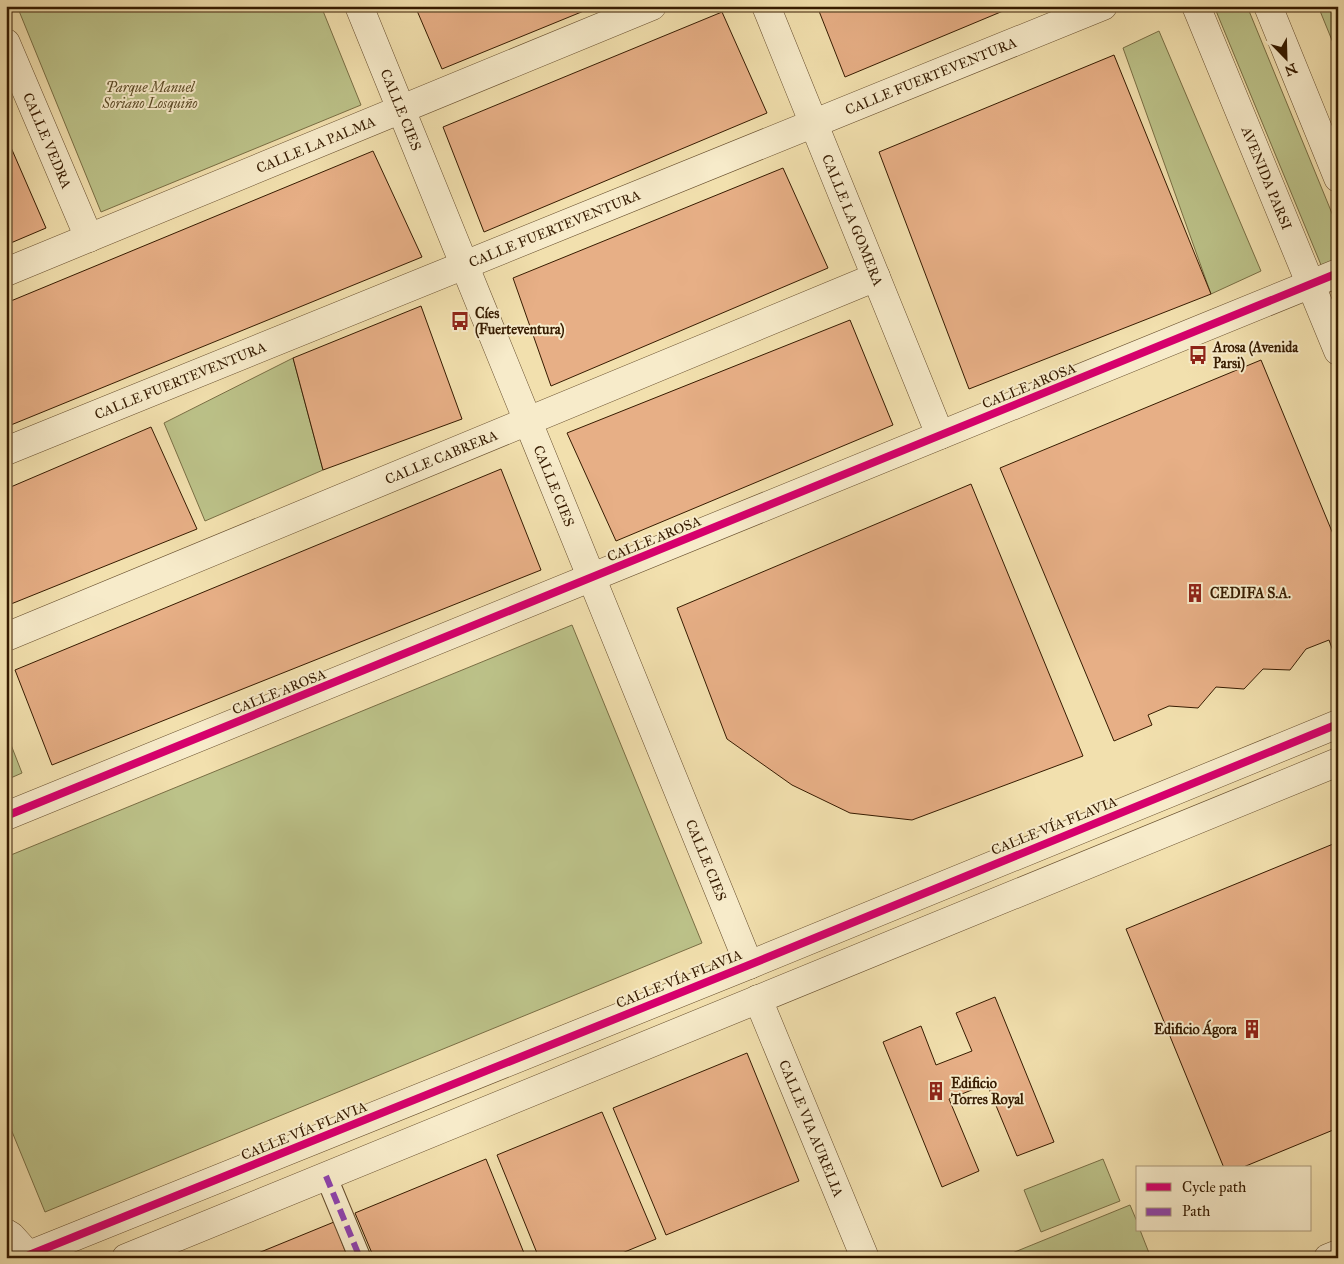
<svg xmlns="http://www.w3.org/2000/svg" width="1344" height="1264" viewBox="0 0 1344 1264" font-family="'IM FELL Great Primer',serif">
<rect width="100%" height="100%" fill="#f2e0ae"/>
<filter id="stains"><feTurbulence type="fractalNoise" baseFrequency=".004" numOctaves="4"/><feColorMatrix values="0 0 0 0 .2 0 0 0 0 .09 0 0 0 0 .02 0 0 0 .5 -.17"/></filter>
<radialGradient id="worn" r=".72"><stop offset=".6" stop-color="#630" stop-opacity="0"/><stop offset="1" stop-color="#630" stop-opacity=".3"/></radialGradient>
<!-- green -->
<path fill="#bcc289" stroke="#796e44" d="M17,6h304l40,99 -260,107z
M1214,6h33l91,222v78z
M1318,6h20v49z
M1159,31l102,240 -50,23 -88,-246z
M293,358l30,112 -118,51 -41,-98z
M572,625l130,318 -657,269 -39,-95v-260z
M6,732l16,41 -16,7z
M1103,1159l17,42 -79,31 -17,-42z
M1130,1205l8,19v6h2l11,28h-151z"/>
<!-- building -->
<path fill="#e7af86" stroke="#361b00" d="M415,6h181l-154,63z
M817,6h198l-170,71z
M722,12l45,101 -283,119 -41,-105z
M1114,55l97,239 -242,95 -90,-237z
M6,136l40,92 -40,17z
M373,151l49,106 -416,170v-124z
M783,168l45,100 -277,118 -38,-108z
M421,306l41,113 -139,51 -30,-112z
M850,320l43,105 -277,116 -49,-108z
M1261,360l77,186v103l-5,2 -4,-11 -23,9 -16,21 -27,-1 -19,20 -28,-2 -18,21 -29,-2 -21,9 4,10 -38,16 -114,-273z
M151,427l46,102 -191,77v-117z
M501,469l40,101 -489,195 -37,-95z
M971,484l112,272 -171,64 -62,-7 -58,-28 -65,-46 -50,-131z
M1338,842v286l-97,40h-17l-98,-239z
M995,997l59,145 -37,14 -30,-72 -38,15 30,72 -37,16 -59,-145 38,-16 15,39 36,-14 -16,-38z
M747,1053l52,128 -133,54 -53,-127z
M602,1112l54,127 -46,19h-71l-42,-103z
M486,1159l40,99h-152l-19,-45z
M334,1222l14,36h-102z"/>
<g fill="none" stroke-linecap="round" stroke-linejoin="round">
<!-- pedestrian casing -->
<g stroke="#654c2c" stroke-width="23">
<path id="pedestrian" d="M326,1176l34,82"/>
</g>
<!-- minor casing -->
<g stroke="#654c2c" stroke-width="29">
<g id="minor">
<path id="s1" d="M359,6l390,959"/>
<path id="s2" d="M766,6l174,429"/>
<path id="s3" d="M6,43l83,195"/>
<path id="s4" d="M6,272l646,-266"/>
<path id="s5" d="M6,451l1097,-445"/>
<path id="s6" d="M6,637l870,-360"/>
<path d="M6,816l1332,-543"/>
<path id="s7" d="M758,999l107,259"/>
<path d="M29,1255l720,-290 589,-241"/>
<path d="M126,1258l1212,-496"/>
<path d="M1328,1258l10,-4"/>
</g>
</g>
<!-- tertiary casing -->
<g stroke="#654c2c" stroke-width="29">
<g id="tertiary">
<path id="s8" d="M1196,6l142,345"/>
<path d="M1268,6l70,172"/>
<path d="M6,1233l5,3 20,22"/>
</g>
</g>
<!-- pedestrian -->
<use href="#pedestrian" stroke="#f7ebca" stroke-width="21"/>
<!-- minor -->
<use href="#minor" stroke="#f7ebca" stroke-width="28"/>
<!-- tertiary -->
<use href="#tertiary" stroke="#f7ebca" stroke-width="28"/>
<!-- quiet -->
<path stroke="#8e44ad" stroke-width="6" stroke-dasharray="12 6" stroke-linecap="butt" d="M326,1176l34,82"/>
<!-- cycleway casing -->
<g stroke="#f7ebca" stroke-width="11">
<path id="cycleway" d="M6,816l1332,-543
M29,1255l720,-290 589,-241"/>
</g>
<!-- cycleway -->
<use href="#cycleway" stroke="#d6006c" stroke-width="8"/>
</g>
<!-- icons -->
<defs>
<g id="bus-bare" transform="scale(1.5)"><path d="M-5-6H5V4H4V6H2V4H-2V6H-4V4H-5ZM-3.5-4V0h7V-4ZM-3.5 1.2v1.5H-2V1.2ZM2 1.2v1.5H3.5V1.2Z" fill="#8f2418" stroke="#f7ebca" stroke-width="2.5" paint-order="stroke"/></g>
<g id="building-bare" transform="scale(1.5)"><path d="M-4-6H4V6H1V3H-1V6H-4ZM-2.5-4.3h1.7v1.8h-1.7ZM.8-4.3h1.7v1.8H.8ZM-2.5-1h1.7V.8h-1.7ZM.8-1h1.7V.8H.8Z" fill="#8f2418" stroke="#f7ebca" stroke-width="2.5" paint-order="stroke"/></g>
</defs>
<g fill-rule="evenodd">
<use href="#bus-bare" x="460" y="321"/>
<use href="#bus-bare" x="1198" y="355"/>
<use href="#building-bare" x="1195" y="593"/>
<use href="#building-bare" x="1252" y="1029"/>
<use href="#building-bare" x="936" y="1091"/>
</g>
<g text-anchor="middle" dominant-baseline="central" stroke-width="4" stroke-linejoin="round" paint-order="stroke">
<!-- street labels -->
<g font-size="14" fill="#361b00" stroke="#f7ebca">
<text stroke="none"><textPath href="#s5" startOffset="998">CALLE FUERTEVENTURA</textPath></text>
<text stroke="none"><textPath href="#s1" startOffset="112">CALLE CIES</textPath></text>
<text stroke="none"><textPath href="#s3" startOffset="106">CALLE VEDRA</textPath></text>
<text stroke="none"><textPath href="#s4" startOffset="335">CALLE LA PALMA</textPath></text>
<text stroke="none"><textPath href="#s8" startOffset="186">AVENIDA PARSI</textPath></text>
<text stroke="none"><textPath href="#s2" startOffset="231">CALLE LA GOMERA</textPath></text>
<text stroke="none"><textPath href="#s5" startOffset="592">CALLE FUERTEVENTURA</textPath></text>
<text stroke="none"><textPath href="#s5" startOffset="188">CALLE FUERTEVENTURA</textPath></text>
<text transform="translate(1029 386) rotate(-22)">CALLE AROSA</text>
<text stroke="none"><textPath href="#s6" startOffset="471">CALLE CABRERA</textPath></text>
<text stroke="none"><textPath href="#s1" startOffset="518">CALLE CIES</textPath></text>
<text transform="translate(654 539) rotate(-22)">CALLE AROSA</text>
<text transform="translate(279 692) rotate(-22)">CALLE AROSA</text>
<text transform="translate(1054 826) rotate(-22)">CALLE VÍA FLAVIA</text>
<text stroke="none"><textPath href="#s1" startOffset="922">CALLE CIES</textPath></text>
<text transform="translate(679 979) rotate(-22)">CALLE VÍA FLAVIA</text>
<text stroke="none"><textPath href="#s7" startOffset="140">CALLE VIA AURELIA</textPath></text>
<text transform="translate(304 1131) rotate(-22)">CALLE VÍA FLAVIA</text>
</g>
<!-- park labels -->
<g font-size="14" font-style="italic" fill="#5e4d29" stroke="#f7ebca">
<text x="150" y="87">Parque Manuel<tspan x="150" dy="16">Soriano Losquiño</tspan></text>
</g>
<!-- poi labels -->
<g font-size="14" font-weight="bold" fill="#361b00" stroke="#f7ebca" text-anchor="start">
<text x="475" y="313">Cíes<tspan x="475" dy="16">(Fuerteventura)</tspan></text>
<text x="1213" y="347">Arosa (Avenida<tspan x="1213" dy="16">Parsi)</tspan></text>
<text x="1210" y="593">CEDIFA S.A.</text>
<text x="1237" y="1029" text-anchor="end">Edificio Ágora</text>
<text x="951" y="1083">Edificio<tspan x="951" dy="16">Torres Royal</tspan></text>
</g>
</g>
<!-- margin -->
<rect width="1344" height="1264" fill="none" stroke="#f2e0ae" stroke-width="25"/>
<rect x="8" y="8" width="1329" height="1249" fill="none" stroke="#361b00" stroke-width="2.5"/>
<rect x="12" y="12" width="1319" height="1239" fill="none" stroke="#361b00"/>
<!-- legend -->
<rect x="1136" y="1166" width="175" height="65" fill="#f7ebca" stroke="#aa9879"/>
<rect x="1146" y="1183" width="25" height="8" fill="#d6006c" stroke="#aa9879"/>
<text x="1182" y="1192" font-size="15" fill="#361b00">Cycle path</text>
<rect x="1146" y="1208" width="25" height="8" fill="#8e44ad" stroke="#aa9879"/>
<text x="1182" y="1216" font-size="15" fill="#361b00">Path</text>
<!-- north arrow -->
<g transform="translate(1286 58) rotate(157)" stroke="#f7ebca" stroke-width="4" paint-order="stroke">
<path d="M0-4L9 19L0 12L-9 19Z" fill="#361b00"/>
<text y="-8" font-size="14" font-weight="bold" text-anchor="middle" fill="#361b00">N</text>
</g>
<rect width="100%" height="100%" filter="url(#stains)"/>
<rect width="100%" height="100%" fill="url(#worn)"/>
</svg>
